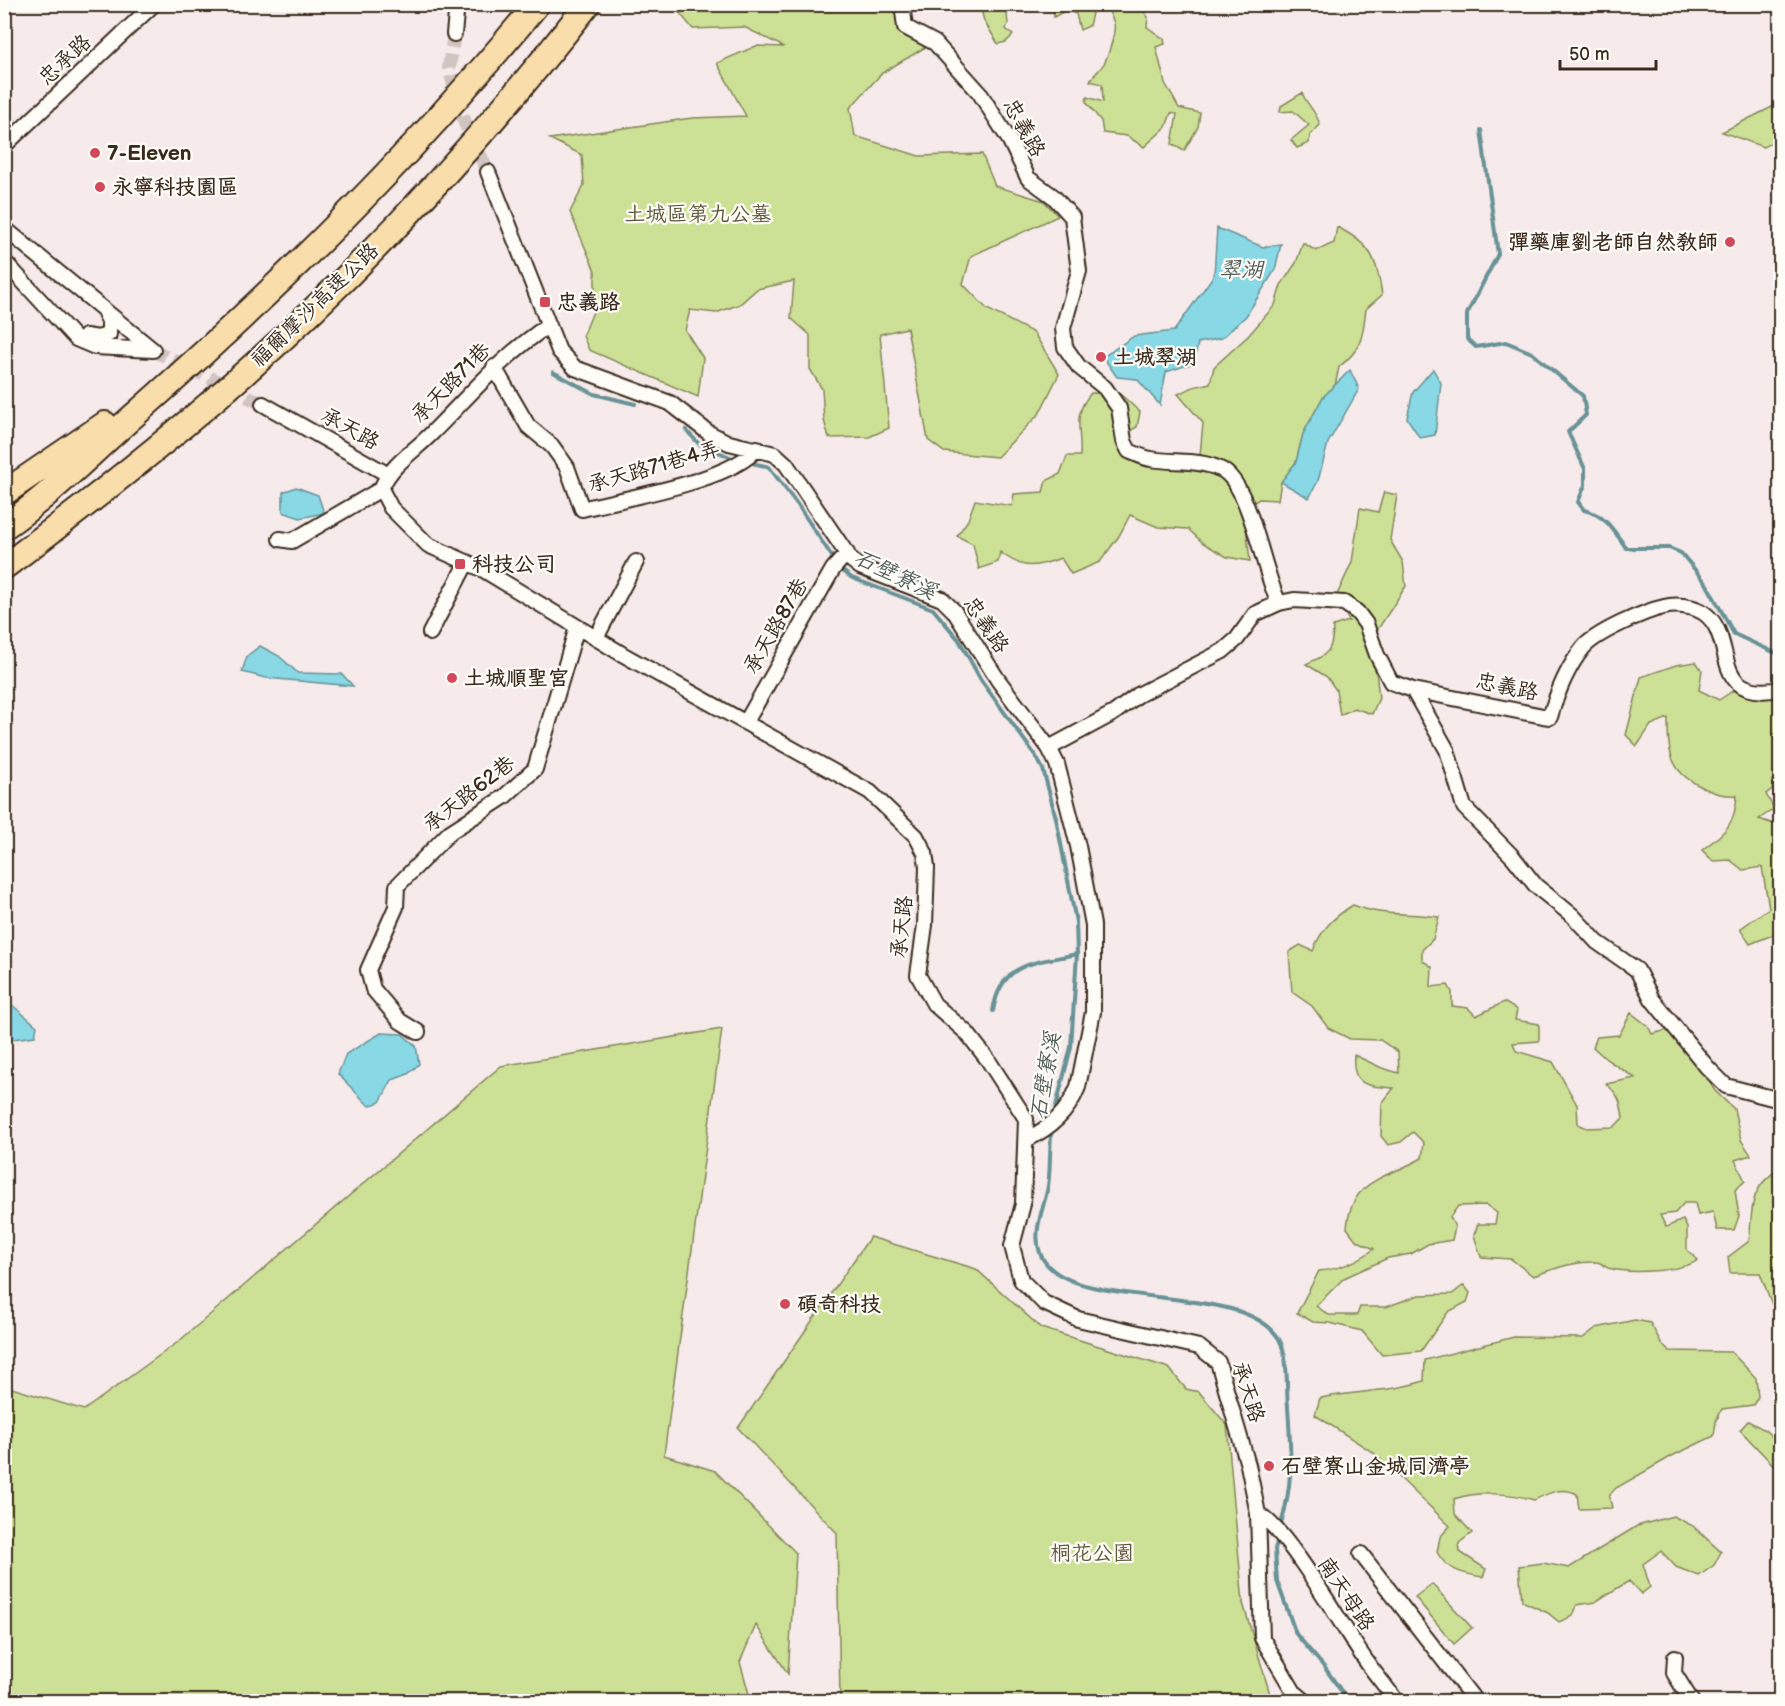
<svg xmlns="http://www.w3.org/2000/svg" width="1785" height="1706" viewBox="0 0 1785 1706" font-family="'Balsamiq Sans','LXGW WenKai TC',sans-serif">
<rect width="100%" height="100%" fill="#f6ebea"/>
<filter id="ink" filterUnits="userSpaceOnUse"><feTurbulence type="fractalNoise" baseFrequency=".0167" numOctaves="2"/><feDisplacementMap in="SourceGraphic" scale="12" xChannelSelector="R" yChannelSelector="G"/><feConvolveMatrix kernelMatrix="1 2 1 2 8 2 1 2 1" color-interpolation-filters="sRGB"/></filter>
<g filter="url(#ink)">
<!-- green -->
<path fill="#cde196" stroke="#84865a" stroke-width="1.5" d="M673,5h225l31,40 -47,28 -32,35 5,28 64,20 63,-2 13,32 49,15 14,15 -87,40 -8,28 24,25 47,24 25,41 -20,40 -42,43 -53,-5 -16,-12 -21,-112 -27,6 9,94 -20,9 -40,1 -5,-18 -2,-31 -12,-20v-34l-19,-17 3,-37 -37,8 -17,15 -24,9 -26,-3 -5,20 18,28 -5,39 -109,-47 -6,-14 12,-29v-36l-25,-59 14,-27 -2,-30 -32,-16 142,-21 54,-2 -29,-53 39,-17 28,1 -40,-20 -51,2z
M980,5h26l2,19 -2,5 7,6 -7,7 -8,2 -14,-23z
M1056,5v-1l49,1 -12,4 -4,17 -9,4 -4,-16 -10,-4 -12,7 -1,-10z
M1107,5h32l9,12 -1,10 17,12 1,5 -9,3 9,36 14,25 21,5 -2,14 -14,24 -12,-7 5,-30 -6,-1 -5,14 -22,20 -17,-11 -24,-3 -2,-12 -15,-19 1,-5 16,5 -1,-18 -12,-3c4,-7 11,-12 15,-19 4,-9 11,-30 9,-39 -2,-7 -6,-10 -7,-18z
M1302,93c5,12 14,18 18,32l-10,10 -1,8 -12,5 -6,-8 18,-15 -16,-14 -13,1 1,-6z
M1780,103v35l-17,9 -41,-15z
M1337,227c34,17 40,31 45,68l-16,14c-4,29 -3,39 -27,58l-4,19 -12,11 -20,37 -7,28 -15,20 -3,18 -19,-1 -15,9 6,53 -23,-4 -24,-14 -15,-14 -30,-2 -28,-12 -11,21 -19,26 -29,12 -10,-16c-26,10 -38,12 -61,-6l-2,10 -19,7 -6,-25 -16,-8 11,-16 7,-20 37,6 2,-12 29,-2 3,-11 14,-7 7,-18h13c2,-28 -9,-39 11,-63l29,1 20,18 -3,15 -15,8 5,16 72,15 4,-43 -25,-29 15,-7 17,-4 4,-16 34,-31 27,-31 6,-20 15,-22 7,-20 13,8 18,-8z
M1384,492l13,3 -7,45 13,22 3,24 -28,43 -5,15 6,54 -7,16 -18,-6 -14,7 -4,-25 -9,-13 -21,-13c22,-10 27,-12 27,-38l16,-5 -13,-24 16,-35 8,-54 18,4z
M1696,662l6,8 -3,20 20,10 21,-14h40v97l-14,11 8,15 -15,10 18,6 3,-4v111l-30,12 -10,-15 29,-21 -7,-41 -19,3 -13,-10 -17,1 -11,-11c23,-18 33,-24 35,-55 -15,1 -24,-2 -37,-9 -31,-15 -32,-35 -32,-68l-17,7 -14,21 -11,-11 15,-58 35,-12z
M1353,905c30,12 55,7 86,12l-6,22 -11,11v10l10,7 -1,20 17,-2 4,7v14l16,2 8,8 28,-14 13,8 -2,10 24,4v17l-26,2 3,8 37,11 24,43 1,19 9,4 27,-1 9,-9c-2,-15 -4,-24 -17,-34l29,-6 -29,-19 -13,-12 4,-10 22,-2 12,-22 17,13 4,8 19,-5 30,36 14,26 19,18 7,31 10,15 -16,5 10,21 -10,9 4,26 -5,14h-17l-4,-18 -15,3 -3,-12h-11l-9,10 -15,2 6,12 17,-7 4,8v22l11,10c-17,12 -69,14 -90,8 -5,-2 -6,-6 -12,-6 -22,-1 -42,7 -63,14l-22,-17 -30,-2 -7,-22 4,-11h17l2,-11 -11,-8 -28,1 -8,11 5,10 -3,13 -24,4 -17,10 -23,4 -44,20 -28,28 13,9h28l3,-8h26l33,-12 33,-1 12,-9 6,8 -3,9 -19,10 -27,39 -39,4 -20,-24 -32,-8 -17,-1 -16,-9 22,-42c21,-2 38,-9 55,-22l-18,-9 -9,-12c4,-50 39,-49 75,-70l2,-15 -11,-11 -12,10 -13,3 -7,-9 1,-33 12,-15c-26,-2 -43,-1 -40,-33l28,13 17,5 -1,-21 -18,-12 -30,-1 -22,-11 -16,-22 -20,-14 -3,-40 11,-7 13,6c8,-22 21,-34 40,-46z
M722,1029l-58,426 51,16 81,82 -8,121 -32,-49 -16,37 11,39h-746v-315l79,24 94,-68 323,-276z
M1780,1168v158l-20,-53h-30l-2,-16 21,-16c4,-35 -1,-52 31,-73z
M870,1237l106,32 65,59 128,40 17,21 13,3 28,33 16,178 29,98h-432l-3,-168 -99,-105z
M1635,1320l15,3 12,21 8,7 61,1 25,26 2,19 -5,8 -31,4 -6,12 -2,15 -40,19 -58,33 -7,7 3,13 -33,1 -2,-15c-15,-8 -28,-1 -43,6 -22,-7 -57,-9 -80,-1l1,15 17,19 -13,10 1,9 26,17 -3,8c-20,-3 -37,-7 -46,-25l3,-15 10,-11 -76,-73 -59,-38 5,-17c35,-7 70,-6 104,-17l1,-21 89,-23 69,1 13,-10z
M1748,1421l17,9 15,14v28l-40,-42z
M1673,1516l20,10 28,26 -7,13 -15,11 -23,-9 -15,-16 -18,13 7,23 -9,7 -12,-13 -34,21 -18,3 -4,11 -14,6 -11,-9 -26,-12 -3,-35 24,-3 26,5 68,-42z
M1432,1584l40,44 -18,16 -39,-47z"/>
<!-- water -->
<path fill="#88d8e6" stroke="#699296" stroke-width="1.5" d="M1217,228l46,19 18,-3 -6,26 -29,46 -24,22 -24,5 -4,20 -28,9 -6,33 -23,-26 -20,-2 -14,-20 31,-21 40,-5 40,-56z
M1433,369l8,14 -6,52 -15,3 -13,-20 6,-26z
M1350,370l9,19 -31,54 -10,38 -9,17 -28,-16 15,-20 7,-28 20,-37z
M296,487l22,8 6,18 -24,5 -17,-6v-20z
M260,646l19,10 19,17 44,1 11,12 -87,-8 -24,-6 5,-16z
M5,999l32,27 -2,10 -22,3 -8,6z
M381,1033l21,1 14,12 3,18 -11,10 -16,6 -12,22 -11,4 -31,-32 8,-20z"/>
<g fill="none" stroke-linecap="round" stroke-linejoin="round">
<!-- stream -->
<path stroke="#699296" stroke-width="4" d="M1467,4v7
M1481,130l17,124 -31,60v25l9,8 30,-5 26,11 51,43 3,19 -18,17 17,37v16l-7,17 6,8c22,5 30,21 42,38h43l12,5 25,30 28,51 46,21
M553,372l41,22 41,10
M686,430l13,14 36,15
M748,462l21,5 28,37 38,57
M839,568l13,10 81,31 26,31 22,40 54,75 8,14 13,49 20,104 1,32 -6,93 -17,67
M993,1011c8,-50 42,-48 84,-57
M1052,1127c-3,20 -1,40 -4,59 -4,23 -16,44 -8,67 24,63 203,25 239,86 10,18 7,48 9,68 3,47 6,75 -8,121
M1278,1539l-3,10 2,32 19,53 29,34 24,34"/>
<!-- minor-tunnel -->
<path stroke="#d1c4c1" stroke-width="14" stroke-dasharray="14 7" stroke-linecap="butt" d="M454,34l-5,34 16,55 23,49
M153,350l110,54"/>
<!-- minor casing -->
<g stroke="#3b2a1e" stroke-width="18">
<path id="minor" d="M902,4l3,23 30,16 44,49 31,49 18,37 26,19 18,20 7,54 -16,57 2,19 14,20 26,21 14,20 5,33 5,10c7,3 15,7 22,8 23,4 47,0 69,10 30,12 43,104 59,134
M454,34l3,-30
M4,146l150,-142
M488,172l71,179 16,17 95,35 39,30 20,10 46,11 11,10 65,96 9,7 82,32 12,12 44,69 51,68 8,16 21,82 15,79v87l-15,75c-11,27 -27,40 -52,53
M4,228l149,122
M4,261l72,78 19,8 58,3
M549,325c-47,31 -77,68 -116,107 -18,19 -42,32 -52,57l10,19 37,37 54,24 140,85 248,138 46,44 9,17 2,14 -2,58 -7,50 16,29 33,29 21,27 38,59 -3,85 -11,42 9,34 23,23 34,16 121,28 19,15 30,103 10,49 4,124 32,54 12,10
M86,336l12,2 11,-4v-13l-4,-8
M494,367l34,59 24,20 15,21 15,42c42,-11 150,-28 175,-61
M263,404l124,70
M280,539l12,2 89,-52
M430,633l37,-71
M596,638l40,-76
M1413,690l34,60 17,57 49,50 23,29 37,30 24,26 40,28 15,29 55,68 19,19 54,14
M746,722l87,-153 14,-16
M1049,748l65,-35 24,-18 85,-44 14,-12 18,-25 24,-11 15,-3 50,3 13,9 9,12 11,31 14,27 22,8 130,26 7,1c7,-24 17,-49 33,-69 12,-15 62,-37 81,-41 12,-3 30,-1 40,6 34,24 4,89 76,76
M418,1032l-18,-11 -27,-32 -5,-19 28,-63 1,-21 53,-54 54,-35 31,-28 42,-142
M1258,1514c29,14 86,116 108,147 10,14 21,27 31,41
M1361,1554l115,148
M1675,1657l-1,16 18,29"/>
</g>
<!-- motorway casing -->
<g stroke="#3b2a1e" stroke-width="28">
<path id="motorway" d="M4,493l101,-69
M4,527c48,-33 90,-77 134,-115 142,-125 278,-261 399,-408
M4,567c80,-60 159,-122 234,-188 128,-113 245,-241 350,-375"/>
</g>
<!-- minor -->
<use href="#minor" stroke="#fdfcf7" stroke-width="14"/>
<!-- motorway -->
<use href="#motorway" stroke="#f9deab" stroke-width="24"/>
</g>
</g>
<!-- markers -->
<g fill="#d1495b" stroke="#fdfcf7" stroke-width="2">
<circle cx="95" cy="153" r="6"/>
<circle cx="100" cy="187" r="6"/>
<circle cx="1730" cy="242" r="6"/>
<rect x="539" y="296" width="12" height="12" rx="3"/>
<circle cx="1101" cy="357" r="6"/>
<rect x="454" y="558" width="12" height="12" rx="3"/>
<circle cx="452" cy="678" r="6"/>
<circle cx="785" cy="1304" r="6"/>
<circle cx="1269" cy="1466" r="6"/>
</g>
<g text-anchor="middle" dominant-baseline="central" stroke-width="4.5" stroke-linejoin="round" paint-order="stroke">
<!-- street labels -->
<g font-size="21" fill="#3b2a1e" stroke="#fdfcf7">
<text transform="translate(65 60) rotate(-43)">忠承路</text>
<text transform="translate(1024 128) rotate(61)">忠義路</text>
<text transform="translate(315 305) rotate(-44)">福爾摩沙高速公路</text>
<text transform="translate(451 383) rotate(-46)">承天路71巷</text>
<text transform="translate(350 429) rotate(29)">承天路</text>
<text transform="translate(654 467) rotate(-16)">承天路71巷4弄</text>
<text transform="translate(986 625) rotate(56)">忠義路</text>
<text transform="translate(776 626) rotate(-60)">承天路87巷</text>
<text transform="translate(1507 687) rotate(12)">忠義路</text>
<text transform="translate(469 794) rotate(-38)">承天路62巷</text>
<text transform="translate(902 927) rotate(-84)">承天路</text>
<text transform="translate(1248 1392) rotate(72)">承天路</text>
<text transform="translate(1346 1594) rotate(56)">南天母路</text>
</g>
<!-- poi labels -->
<g font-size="21" font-weight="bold" fill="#3b2a1e" stroke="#fdfcf7" text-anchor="start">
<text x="107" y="153">7-Eleven</text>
<text x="112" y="187">永寧科技園區</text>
<text x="1718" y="242" text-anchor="end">彈藥庫劉老師自然教師</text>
<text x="557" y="302">忠義路</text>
<text x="1113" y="357">土城翠湖</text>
<text x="472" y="564">科技公司</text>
<text x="464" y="678">土城順聖宮</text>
<text x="797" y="1304">碩奇科技</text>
<text x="1281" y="1466">石壁寮山金城同濟亭</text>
</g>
<!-- park labels -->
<g font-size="21" fill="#60583c" stroke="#fdfcf7">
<text x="698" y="214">土城區第九公墓</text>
<text x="1092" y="1553">桐花公園</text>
</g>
<!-- water labels -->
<g font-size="22" font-style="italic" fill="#525e5a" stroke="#fdfcf7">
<text x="1241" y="270">翠湖</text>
<text transform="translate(895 575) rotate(25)">石壁寮溪</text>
<text transform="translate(1046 1076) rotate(-80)">石壁寮溪</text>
</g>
</g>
<!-- margin -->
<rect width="1785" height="1706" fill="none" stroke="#fdfcf7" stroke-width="24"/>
<rect x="12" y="12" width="1761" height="1682" fill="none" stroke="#3b2a1e" stroke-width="2" filter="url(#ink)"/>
<!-- scale -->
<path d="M1560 60v9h96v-9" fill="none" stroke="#3b2a1e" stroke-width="3"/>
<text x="1569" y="60" font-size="18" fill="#3b2a1e" stroke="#fdfcf7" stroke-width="4.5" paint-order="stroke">50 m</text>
</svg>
